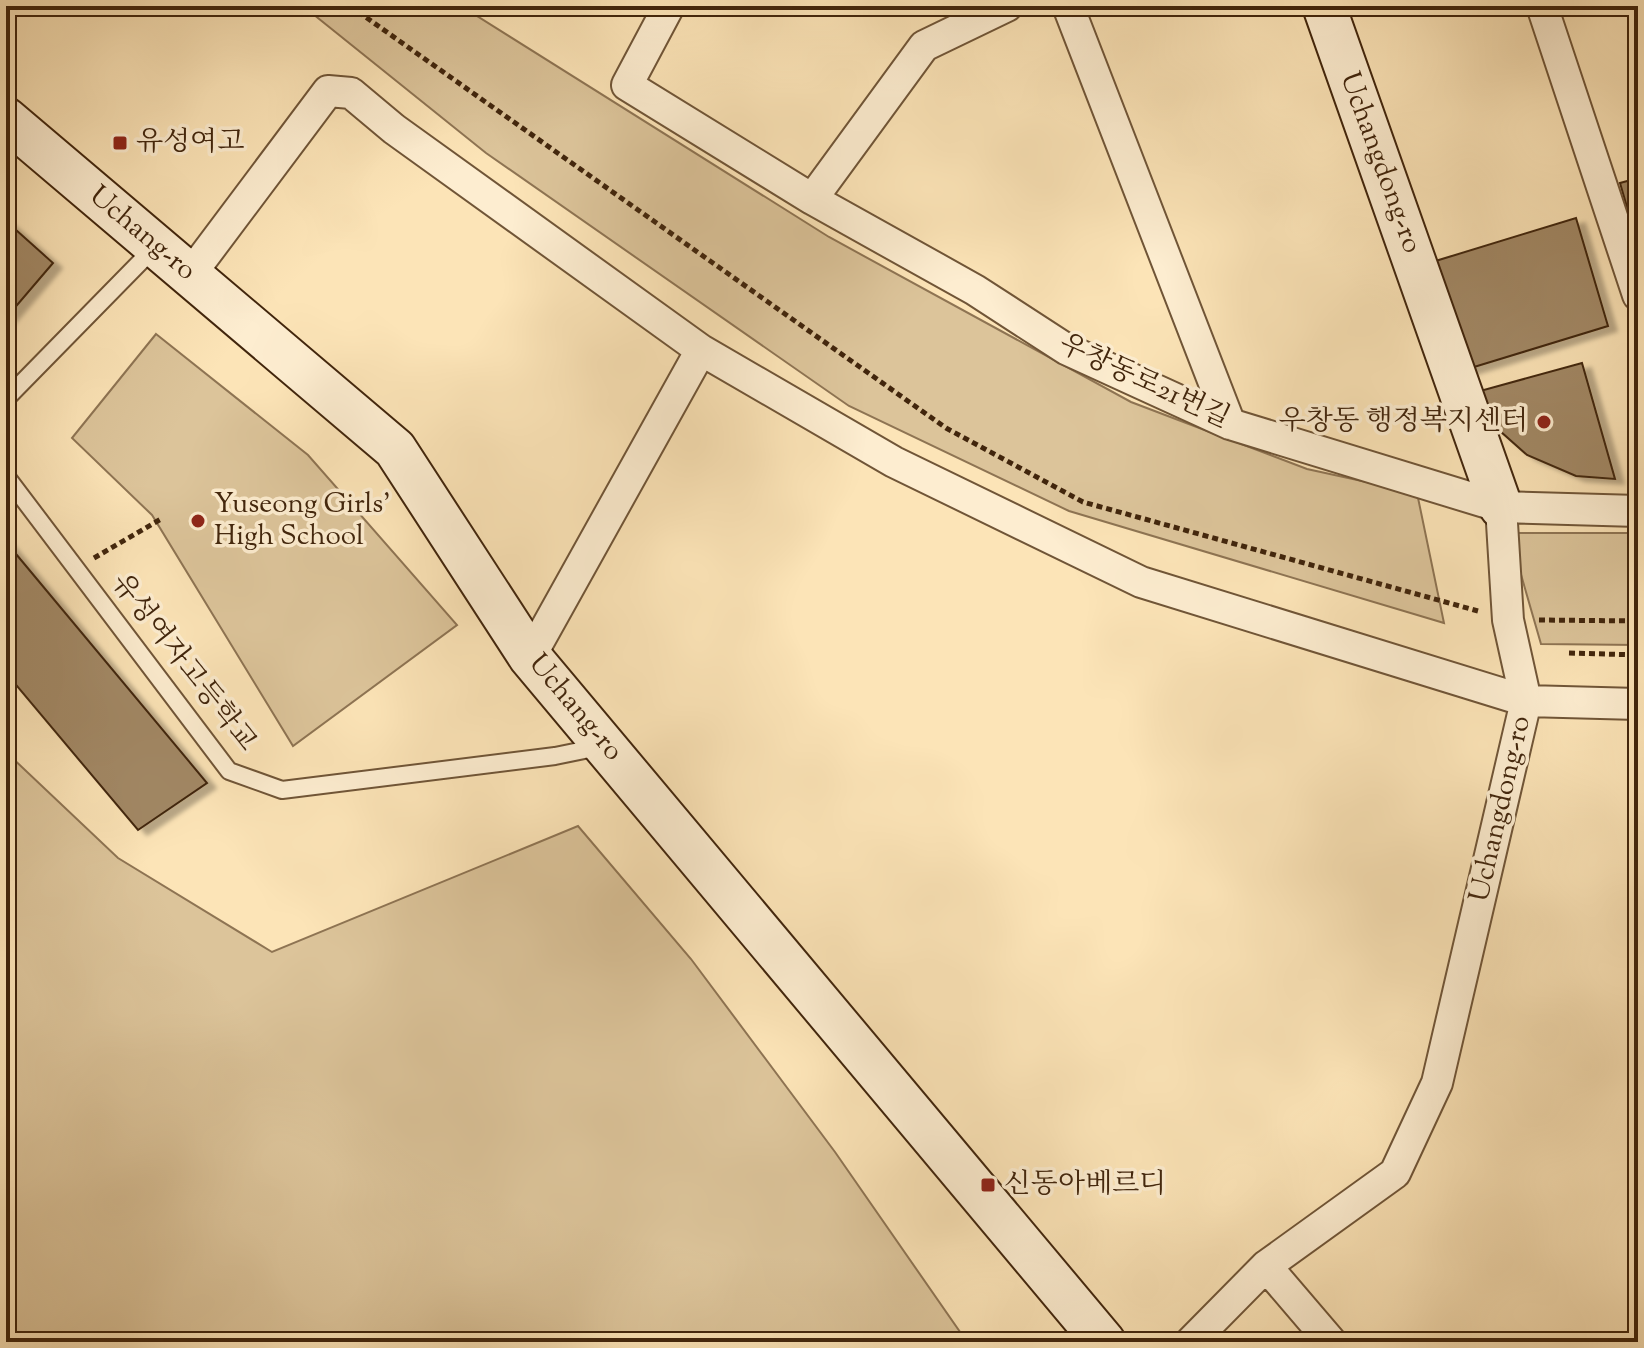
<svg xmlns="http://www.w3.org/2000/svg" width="1644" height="1348" viewBox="0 0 1644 1348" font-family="'Sorts Mill Goudy','Noto Serif KR',serif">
<defs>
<filter id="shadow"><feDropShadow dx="9" dy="5" stdDeviation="2" flood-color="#0004"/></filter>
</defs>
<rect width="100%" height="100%" fill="#fce4b7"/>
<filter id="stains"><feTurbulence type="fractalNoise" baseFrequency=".0025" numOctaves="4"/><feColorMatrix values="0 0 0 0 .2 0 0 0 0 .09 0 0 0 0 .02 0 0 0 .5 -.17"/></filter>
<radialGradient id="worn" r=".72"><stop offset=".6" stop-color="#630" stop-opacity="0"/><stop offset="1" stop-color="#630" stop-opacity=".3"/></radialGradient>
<!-- green -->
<path fill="#dcc49a" stroke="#8e7453" stroke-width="2" d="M303,6h158l368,231 302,165 176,67 110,24 27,130 -375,-112 -220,-105 -363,-253z
M156,334l152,121 149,170 -164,121 -141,-231 -80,-77z
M1509,533h129v112l-97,-1z
M6,752l112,106 154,94 306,-126 113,133 144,193 132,190h-961z"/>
<!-- building -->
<path fill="#a28865" stroke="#41250c" stroke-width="2" filter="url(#shadow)" d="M1638,178v67l-18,-62z
M1576,218l32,108 -147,45 -32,-108z
M6,221l47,42 -47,55z
M1582,363l33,116 -39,-3 -49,-21 -45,-40 -13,-21z
M6,542l201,241 -69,47 -132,-157z"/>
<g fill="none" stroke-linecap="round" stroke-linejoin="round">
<!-- service casing -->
<g stroke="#705537" stroke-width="20">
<path id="service" d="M6,399l149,-152
M6,476l223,295 53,19 273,-34 44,-9"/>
</g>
<!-- minor casing -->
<g stroke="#705537" stroke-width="34">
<path id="minor" d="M669,6l-42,79 185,114 163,91 91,59 164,75 271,83 137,4
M1068,6l162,418
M1542,6l96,289
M812,199l112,-153 83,-40
M190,275l138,-184 23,2 43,36 307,221 193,112 247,120 385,119 112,3
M530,657l171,-307
M1266,1266l65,76
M1191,1342l75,-76 129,-93 42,-90 89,-382 -18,-81 -7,-113"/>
</g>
<!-- secondary casing -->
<g stroke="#41250c" stroke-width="46">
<path id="secondary" d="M1324,6l177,501
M6,119l389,330 135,208 574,685"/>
</g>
<!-- path -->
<path stroke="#41250c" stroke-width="5" stroke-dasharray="6 4" stroke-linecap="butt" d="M350,6l596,422 137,74 395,109
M94,558l67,-39
M1539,620l99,1
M1569,653l69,2"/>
<!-- service -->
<use href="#service" stroke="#fdedd0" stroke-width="16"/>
<!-- minor -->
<use href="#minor" stroke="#fdedd0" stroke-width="30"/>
<!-- secondary -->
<use href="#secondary" stroke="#fdedd0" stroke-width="42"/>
</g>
<!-- markers -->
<g fill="#8f2418" stroke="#fdedd0" stroke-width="3">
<rect x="112" y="135" width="16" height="16" rx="4"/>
<circle cx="1544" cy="422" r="8"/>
<circle cx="198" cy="521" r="8"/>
<rect x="980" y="1177" width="16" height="16" rx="4"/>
</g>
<g text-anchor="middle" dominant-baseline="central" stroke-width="7" stroke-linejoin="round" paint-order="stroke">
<!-- poi labels -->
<g font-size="28" fill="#41250c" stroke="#fdedd0" text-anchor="start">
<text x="136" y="143">유성여고</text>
<text x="1528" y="422" text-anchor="end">우창동 행정복지센터</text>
<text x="214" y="505">Yuseong Girls'<tspan x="214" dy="32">High School</tspan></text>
<text x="1004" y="1185">신동아베르디</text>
</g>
<!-- street labels -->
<g font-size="28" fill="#41250c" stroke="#fdedd0">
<text transform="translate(1380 163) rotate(70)">Uchangdong-ro</text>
<text transform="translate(142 234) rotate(40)">Uchang-ro</text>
<text transform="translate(1144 382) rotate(25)">우창동로21번길</text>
<text transform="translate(183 663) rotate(52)">유성여자고등학교</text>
<text transform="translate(575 708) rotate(50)">Uchang-ro</text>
<text transform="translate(1501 809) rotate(-77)">Uchangdong-ro</text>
</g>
</g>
<!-- margin -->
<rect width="1644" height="1348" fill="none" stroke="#fce4b7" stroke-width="32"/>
<rect x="8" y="8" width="1628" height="1332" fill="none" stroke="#41250c" stroke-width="4"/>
<rect x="16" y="16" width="1612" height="1316" fill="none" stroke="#41250c" stroke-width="2"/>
<rect width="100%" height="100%" filter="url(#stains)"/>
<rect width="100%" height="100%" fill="url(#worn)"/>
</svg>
